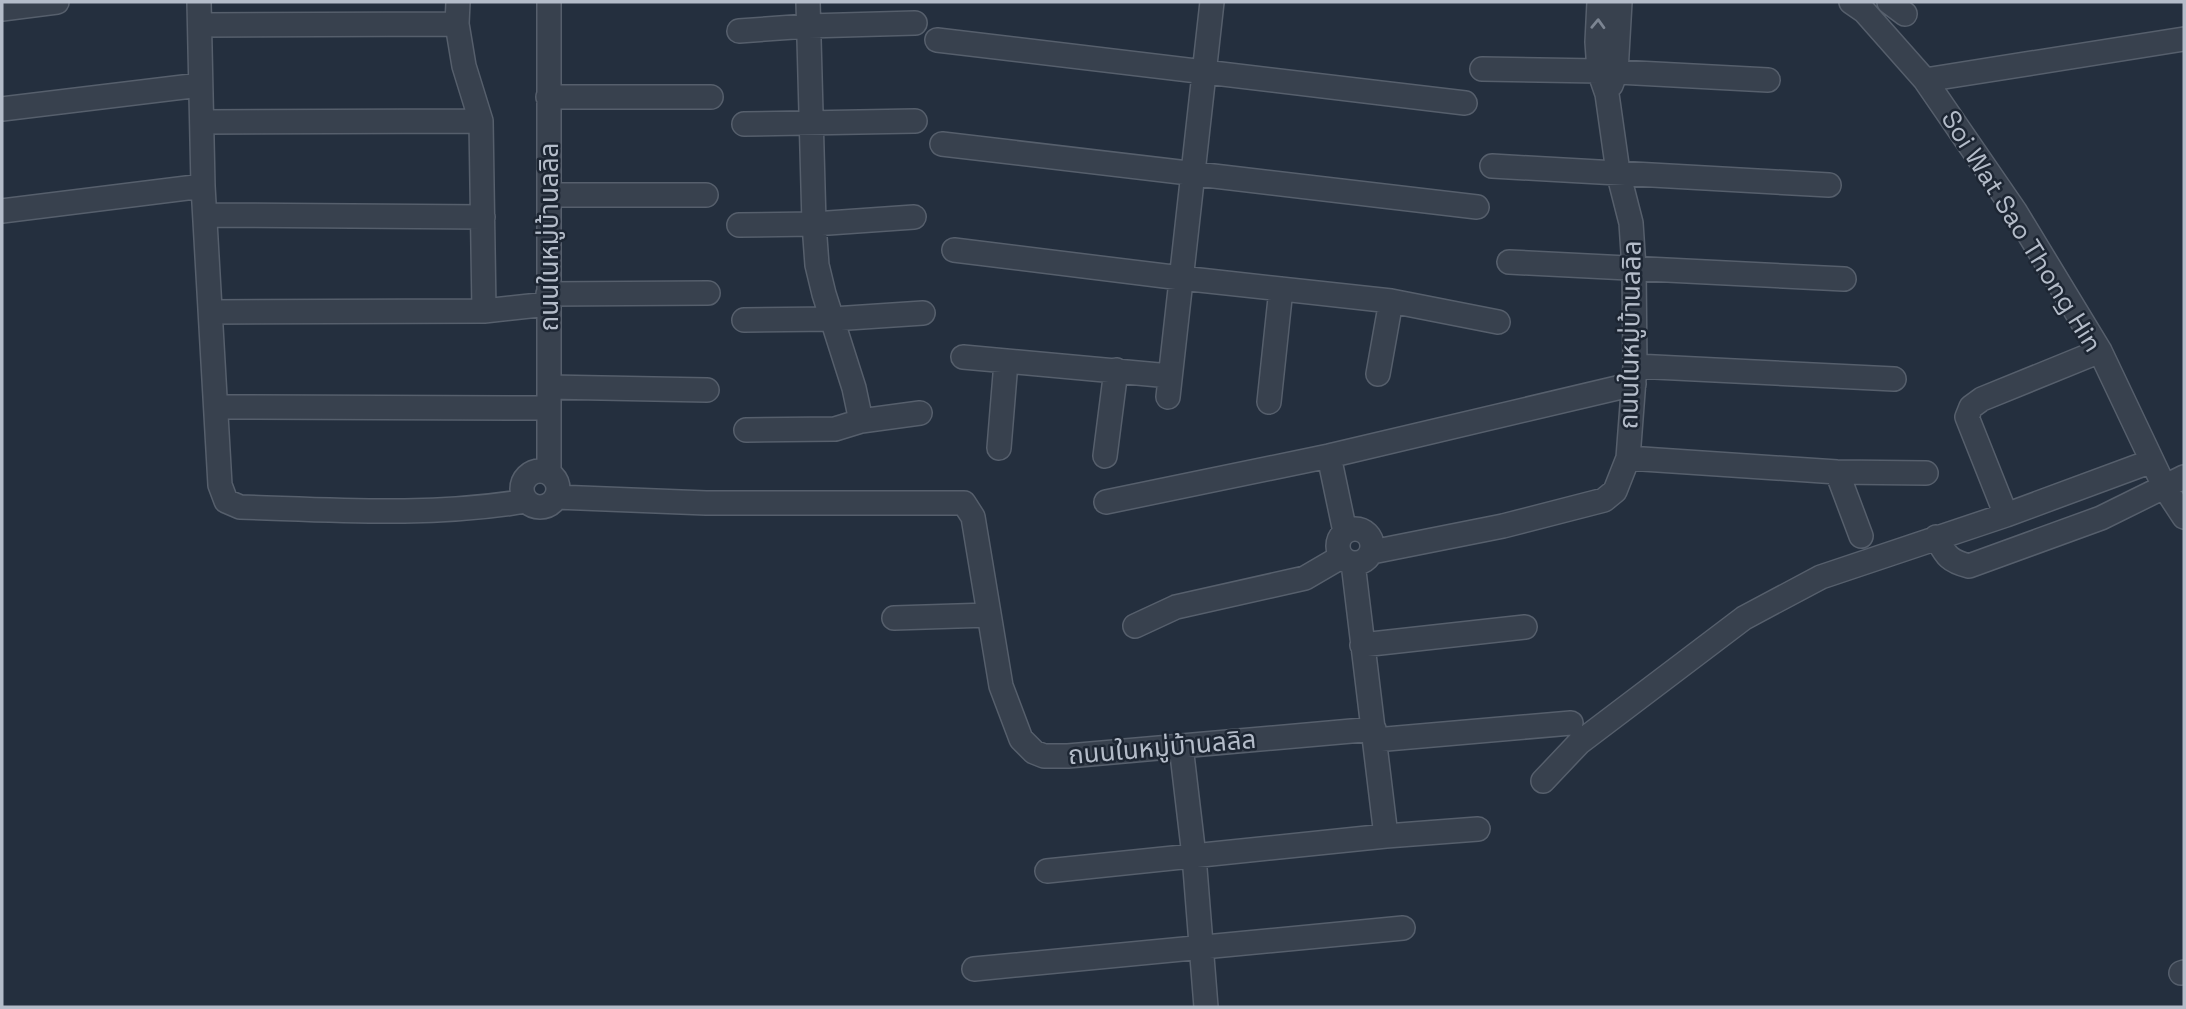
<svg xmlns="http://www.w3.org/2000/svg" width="2186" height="1009" viewBox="0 0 2186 1009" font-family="'Space Grotesk','Noto Sans Thai',sans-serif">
<rect width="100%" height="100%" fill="#242f3e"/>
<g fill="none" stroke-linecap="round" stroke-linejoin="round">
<!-- minor casing -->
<g stroke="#565f6c" stroke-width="26">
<path id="minor" d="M199,2l4,184 17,299 6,16 14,6c95,3 192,10 286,-6
M458,2l-1,22 7,42 17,55 3,190 64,-7
M808,2l6,222 3,41 7,29 30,94 7,33
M1851,2l13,9 61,69 90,131 85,140 65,137 19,29
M1889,2l16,12
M2,9l55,-7
M201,25l256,-1
M739,31l69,-5 107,-3
M937,40l528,63
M1482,69l117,2 169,9
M1925,80l259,-41
M1611,85l5,-13 4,-70
M548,97h163
M2,109l198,-24
M202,122l279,-1
M744,124l171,-3
M942,144l535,63
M1492,166l337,19
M549,195h157
M2,211l201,-25
M206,215l277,2
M739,225l75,-1 100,-7
M954,250l227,28 210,23 107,21
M1509,262l335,17
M548,294l160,-1
M212,312l272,-1
M744,320l89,-1 90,-6
M963,357l207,19
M1635,366l259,13
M1378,374l13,-73
M549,387l158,3
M1168,397l44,-395
M1269,402l12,-113
M216,407l333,1
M746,430l89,-1 26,-8 59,-8
M999,448l7,-86
M1105,456l11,-86
M1329,456l16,76
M1628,458l209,14 89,1
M522 489a18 18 0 1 1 36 0a18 18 0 1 1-36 0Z
M1837,472l24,64
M549,473v-471
M556,497l150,6h258l9,14 28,169 20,53 13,13 10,4h24l306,-27
M1106,502l223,-46 305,-72
M2006,515l-39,-98 4,-10 11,-8 118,-48
M1338 546a17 17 0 1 1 34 0a17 17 0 1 1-34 0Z
M1936,537c10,18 12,24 33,29l132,-48 83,-41
M1372,552l131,-26 101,-26 11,-9 13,-33 7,-92 -1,-98 -3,-45 -13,-51 -11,-78 -8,-23 -2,-29 2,-40
M1353,563l33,273
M894,618l95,-3
M1135,626l41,-19 129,-29 36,-21
M1362,645l163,-18
M1375,740l196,-17
M1181,746l13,110 12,151
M1543,781l36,-38 165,-125 77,-41 185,-62 146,-54
M1047,871l339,-35 92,-7
M974,969l429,-41
M2181,973l3,-1"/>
</g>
<!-- minor -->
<use href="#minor" stroke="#38414e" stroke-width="23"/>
</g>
<!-- one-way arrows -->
<defs><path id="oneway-chevron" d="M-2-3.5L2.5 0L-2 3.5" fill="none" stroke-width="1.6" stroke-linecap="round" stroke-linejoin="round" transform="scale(1.75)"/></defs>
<use stroke="#7c8592" href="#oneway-chevron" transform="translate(1598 24) rotate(-88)"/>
<g text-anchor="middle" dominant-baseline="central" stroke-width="5" stroke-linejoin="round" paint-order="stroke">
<!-- street labels -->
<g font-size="26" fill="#b4bcc9" stroke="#1d2633">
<text transform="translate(2022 231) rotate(58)">Soi Wat Sao Thong Hin</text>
<text transform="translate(549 237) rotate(-90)">ถนนในหมู่บ้านลลิล</text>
<text transform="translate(1630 335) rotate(-89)">ถนนในหมู่บ้านลลิล</text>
<text transform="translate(1162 747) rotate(-5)">ถนนในหมู่บ้านลลิล</text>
</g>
</g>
<!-- border -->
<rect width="2186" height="1009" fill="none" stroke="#b4bcc9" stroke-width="7"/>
</svg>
